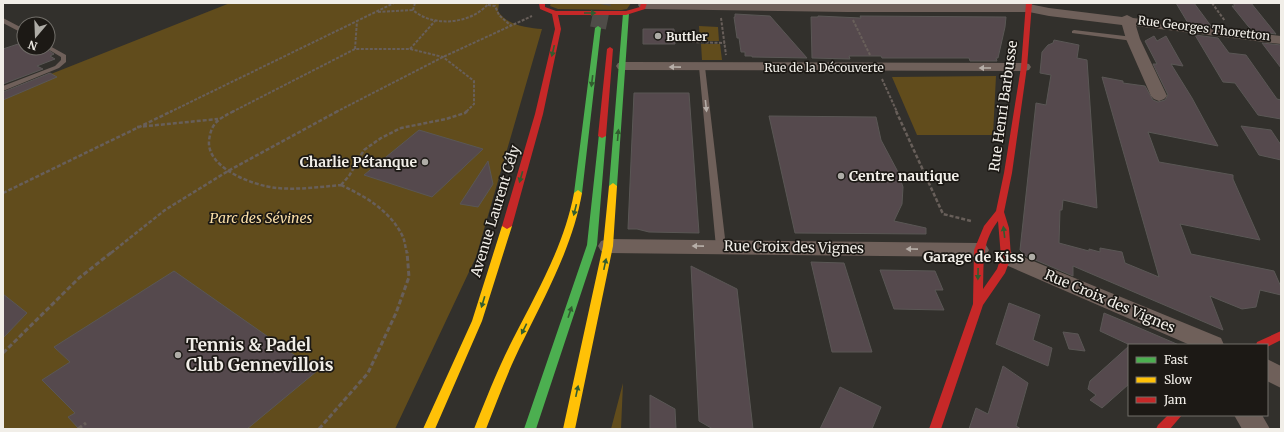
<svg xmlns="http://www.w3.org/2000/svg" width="1284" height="432" viewBox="0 0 1284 432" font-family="Merriweather,serif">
<rect width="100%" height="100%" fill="#32302c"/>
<!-- green -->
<path fill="#614c1c" d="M230,3h269l-1,8c8,14 29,17 44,18l-66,228 -81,172h-392v-336z
M551,3h80l-4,6 -6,1 -63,-1 -8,-3z
M699,26l19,1 1,14h-19z
M701,44h19l2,16h-20z
M996,76l-3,59h-76l-25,-58z
M623,383l-2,46h-10z"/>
<!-- building -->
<path fill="#55494d" stroke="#5a5755" d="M1176,3h18l17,23 -23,-3z
M1233,3h18l25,31 -23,-3 -5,-5 -16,-20h3z
M735,14l35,2 37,42 -55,-1v-1h-7v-4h-4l-2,-14h-2l-3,-21h1z
M818,16l43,2 -1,-2 146,1 -1,10 -7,31h-2l1,3h-27l-1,-3h-87l-1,-2h-32l1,3 -38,-1 -1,-41h7z
M643,29h31l1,15h-32z
M1195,35l23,3 11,15 17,2 31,44 4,1v19l-23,-4 -23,-32 -12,-1z
M1154,36l3,5 9,-5 17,30 -12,-2 21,34 26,48 -70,-14 11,30 74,13v4l27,61 -80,-16 11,30 83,17 7,16v8l-21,-5 -4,17 -14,2 -32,-13 13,34 -150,-64v10l-47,-20 -6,-6 16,-147 10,2 5,-30 -11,-2 2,-21 6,-7 5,-2 1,-3 25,5 -2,13 10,2 10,148 -34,-8 -1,10h-2l-1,33 30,8v-2l11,3v-4l22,4 3,11 34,14 -57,-200 21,4v2l22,3 8,14 5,2 7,-2 3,-5 -15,-31h4l-12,-23z
M24,42v6h21l9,6 -4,2 5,3 -18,7 6,3 -40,15v-35z
M1262,43l19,2v23z
M50,73l7,4 -54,23v-8z
M634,93h55l10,140 -50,-1 -12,-3h-9z
M769,116l107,1 5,23 17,32 5,15 -1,17 -8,17 32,7v6l-131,-1z
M1241,126l30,4 10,15v15l-22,-5z
M419,130l64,19 -51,48 -68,-22z
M488,161l5,23 -15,23 -18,-3z
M811,262l33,1 28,89h-40z
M691,266l46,23 16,140h-40l-14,-8z
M880,270l55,1 8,19h-8l9,20 -50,-1z
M174,271l143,100 -70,58h-168l-11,-12 7,-4 -33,-33 28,-18 -16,-15z
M3,294l24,19 -24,25z
M1009,303l31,12 -7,25 19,8 -4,18 -52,-22z
M1104,313l24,10 51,22h-49l-30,-14z
M1063,332l15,2 7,17 -16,-2z
M1129,346v38l-27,24 -12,-8 6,-5 -8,-6 2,-8z
M1003,366l25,17 -12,43 5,3h-52l7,-21 12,6z
M840,387l41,20 -9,22h-52z
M650,395l25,14 1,20h-26z"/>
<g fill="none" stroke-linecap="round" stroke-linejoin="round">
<!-- highway-tunnel -->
<path stroke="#4f4c48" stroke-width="16" stroke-dasharray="16 8" stroke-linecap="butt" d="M598,28l5,-25"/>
<!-- path-far2 -->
<path stroke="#685f5a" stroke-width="2" stroke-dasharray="3 1.5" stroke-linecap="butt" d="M415,3l-2,7c20,18 59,14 76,-7
M1212,3l13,18
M488,5l7,1 4,9 12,11
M378,12l35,-2
M721,18l5,37
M853,20l17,35
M692,42l33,1
M355,49l2,-28
M410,49l25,-28
M882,79l15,33
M170,112l224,-109
M232,112l123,-63h55l33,8 31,24v23l-8,8
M336,112l107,-55 89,-41"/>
<!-- path-far1 -->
<path stroke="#685f5a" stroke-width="2.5" stroke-dasharray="4 2" stroke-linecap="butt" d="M234,111c-15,8 -23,11 -25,30 -2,28 46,45 68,47 21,2 43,-1 64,-3
M896,111l47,103 28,7
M137,127l81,-8
M341,185c24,11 49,26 61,50 3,5 3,12 5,18
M341,185l8,-9 15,-26 17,-12 20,-10 45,-9 19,-6 2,-2
M3,193l169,-82
M111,253l54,-43 63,-39 110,-60"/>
<!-- path -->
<path stroke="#685f5a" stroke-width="3" stroke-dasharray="5 2.5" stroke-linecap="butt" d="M3,353l76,-75 33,-26
M78,429l8,-6
M319,429l49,-56 28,-60 13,-36 -2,-25"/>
<!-- lane -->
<path fill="#6f605a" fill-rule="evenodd" d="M3,18l21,11v5l-21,-11z
M1074,30l59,7 3,2 -3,2 -61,-8v-2z
M48,45l18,10v7l-7,6 -56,23v-5l52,-20 6,-6v-3l-15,-9h2z
M702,65l3,2 21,180 -5,3 -5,-3 -17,-180z"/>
<!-- street -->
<path fill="#6f605a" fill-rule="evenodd" d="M639,3l390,1 20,4 73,9 5,-2 6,3 148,18v8l-145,-18 4,13 27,57 -3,3 -5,2 -5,-2 -3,-3 -25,-57 -4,-14 -73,-9 -20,-4h-182l-203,-3 -4,-1 -2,-3z
M623,62l401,1 5,1 2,3 -2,3 -5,1 -401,-1 -5,-1 -2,-3 2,-3z
M608,239l371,4 7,2 3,5 -3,5 -7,2 -371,-4 -7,-2 -3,-5 3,-5z
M1006,250l215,88 3,7h-34l-191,-83 -3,-5 3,-5z
M1267,359l14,7v22l-14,-7z
M1234,415h28l8,14h-28z"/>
<!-- fast -->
<path fill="#4caf50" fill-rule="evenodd" d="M626,11l3,2 -12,173 -4,3 -4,-3 14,-173z
M598,26l3,2 -19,165 -4,3 -4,-3 21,-165z
M599,134h6l1,2 -9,109 -61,184h-12l63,-184z"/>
<!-- slow -->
<path fill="#ffc107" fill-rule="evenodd" d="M613,183l4,3 -4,60 -38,183h-12l40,-183 6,-60z
M578,190l4,3c-9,52 -35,99 -58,146 -15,29 -26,60 -38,90h-12c12,-30 24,-61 39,-90 24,-47 51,-93 61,-146z
M507,223l5,3 -30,95 -47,108h-12l49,-108 30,-95z"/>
<!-- jam -->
<path fill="#c62828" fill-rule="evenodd" d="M539,3h6v4l11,4h70l14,-4 1,-4h6l-2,6 -19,6h-68l3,14 -18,85 -31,112 -5,3 -5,-3 33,-112 20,-85 -3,-15 -12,-5z
M1026,3h6l-5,64 -15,106 -8,39 5,16 2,29 -6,16 -22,32 -42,124h-12l44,-125 1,-54 10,-24 12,-15 8,-38 17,-106zM998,221l3,36 -4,12 -14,20c1,-26 -2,-46 15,-68z
M610,47l3,2 -7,87 -4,2 -4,-2 9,-87z
M1281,331v9l-14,7v-2h-11l1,-3z
M1168,415h14l-12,14h-14l2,-4z"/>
</g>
<!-- one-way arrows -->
<defs><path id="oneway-solid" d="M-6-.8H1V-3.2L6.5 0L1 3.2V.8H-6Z"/></defs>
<g fill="#325c30">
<use href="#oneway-solid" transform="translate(590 13)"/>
<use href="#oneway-solid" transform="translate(553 51) rotate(103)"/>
<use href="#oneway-solid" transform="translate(592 81) rotate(97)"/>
<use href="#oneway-solid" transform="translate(618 135) rotate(-85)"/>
<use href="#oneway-solid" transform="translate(521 177) rotate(106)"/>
<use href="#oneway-solid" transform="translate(575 210) rotate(104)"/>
<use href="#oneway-solid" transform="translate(1004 232) rotate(-97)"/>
<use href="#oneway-solid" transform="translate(605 264) rotate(-78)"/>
<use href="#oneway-solid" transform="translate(978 274) rotate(91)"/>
<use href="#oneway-solid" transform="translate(483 302) rotate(107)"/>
<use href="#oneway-solid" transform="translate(570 312) rotate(-71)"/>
<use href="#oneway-solid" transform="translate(524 329) rotate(116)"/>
<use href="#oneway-solid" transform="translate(577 391) rotate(-78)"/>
</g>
<g fill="#b6aea8">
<use href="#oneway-solid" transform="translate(675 67) rotate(-179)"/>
<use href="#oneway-solid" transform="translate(985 68) rotate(-180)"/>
<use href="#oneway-solid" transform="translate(706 106) rotate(84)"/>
<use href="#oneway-solid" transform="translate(698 246) rotate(-179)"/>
<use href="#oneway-solid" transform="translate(912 249) rotate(-179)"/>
</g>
<!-- markers -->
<g fill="#aeaca6" stroke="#1c1915" stroke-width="1.5">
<circle cx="658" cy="36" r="4"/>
<circle cx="425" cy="162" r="4"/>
<circle cx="841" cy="176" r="4"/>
<circle cx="1032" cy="257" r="4"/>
<circle cx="178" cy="355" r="4"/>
</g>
<g text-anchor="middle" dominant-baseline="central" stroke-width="3.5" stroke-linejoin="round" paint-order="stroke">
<!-- far-street labels -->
<g font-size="12" fill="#f1eee8" stroke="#1c1915">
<text transform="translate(1204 28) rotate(7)">Rue Georges Thoretton</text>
<text x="824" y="67">Rue de la Découverte</text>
</g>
<!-- far-poi labels -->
<g font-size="12" font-weight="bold" fill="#f1eee8" stroke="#1c1915" text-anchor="start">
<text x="666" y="36">Buttler</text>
</g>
<!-- street labels -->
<g font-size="14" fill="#f1eee8" stroke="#1c1915">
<text transform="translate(1003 106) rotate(-82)">Rue Henri Barbusse</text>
<text transform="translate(495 211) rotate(-73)">Avenue Laurent Cély</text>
<text transform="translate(794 247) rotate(1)">Rue Croix des Vignes</text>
<text transform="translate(1110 301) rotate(23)">Rue Croix des Vignes</text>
</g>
<!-- poi labels -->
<g font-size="14" font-weight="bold" fill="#f1eee8" stroke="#1c1915" text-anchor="end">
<text x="417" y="162">Charlie Pétanque</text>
<text x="849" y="176" text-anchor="start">Centre nautique</text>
<text x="1024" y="257">Garage de Kiss</text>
</g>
<!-- park labels -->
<g font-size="14" font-style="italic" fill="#fbdfa7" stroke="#1c1915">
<text x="261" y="218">Parc des Sévines</text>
</g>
<!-- near-poi labels -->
<g font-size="17" font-weight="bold" fill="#f1eee8" stroke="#1c1915" text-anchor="start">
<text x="186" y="345">Tennis &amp; Padel<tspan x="186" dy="20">Club Gennevillois</tspan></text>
</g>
</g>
<!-- border -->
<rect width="1284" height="432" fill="none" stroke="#f1eee8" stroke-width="8"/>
<!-- legend -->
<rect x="1128" y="344" width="140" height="72" fill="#1c1915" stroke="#716e69"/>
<rect x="1136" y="357" width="20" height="6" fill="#4caf50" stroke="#716e69"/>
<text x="1164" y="364" font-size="12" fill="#f1eee8">Fast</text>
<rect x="1136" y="377" width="20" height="6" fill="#ffc107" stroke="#716e69"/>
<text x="1164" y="384" font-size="12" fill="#f1eee8">Slow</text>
<rect x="1136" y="397" width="20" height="6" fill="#c62828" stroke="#716e69"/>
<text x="1164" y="404" font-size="12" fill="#f1eee8">Jam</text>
<!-- north arrow -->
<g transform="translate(36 36) rotate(199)"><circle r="19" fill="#1c1915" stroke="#716e69"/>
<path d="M0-3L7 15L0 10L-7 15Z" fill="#aeaca6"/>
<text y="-6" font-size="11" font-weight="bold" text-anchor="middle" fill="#f1eee8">N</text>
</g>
</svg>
